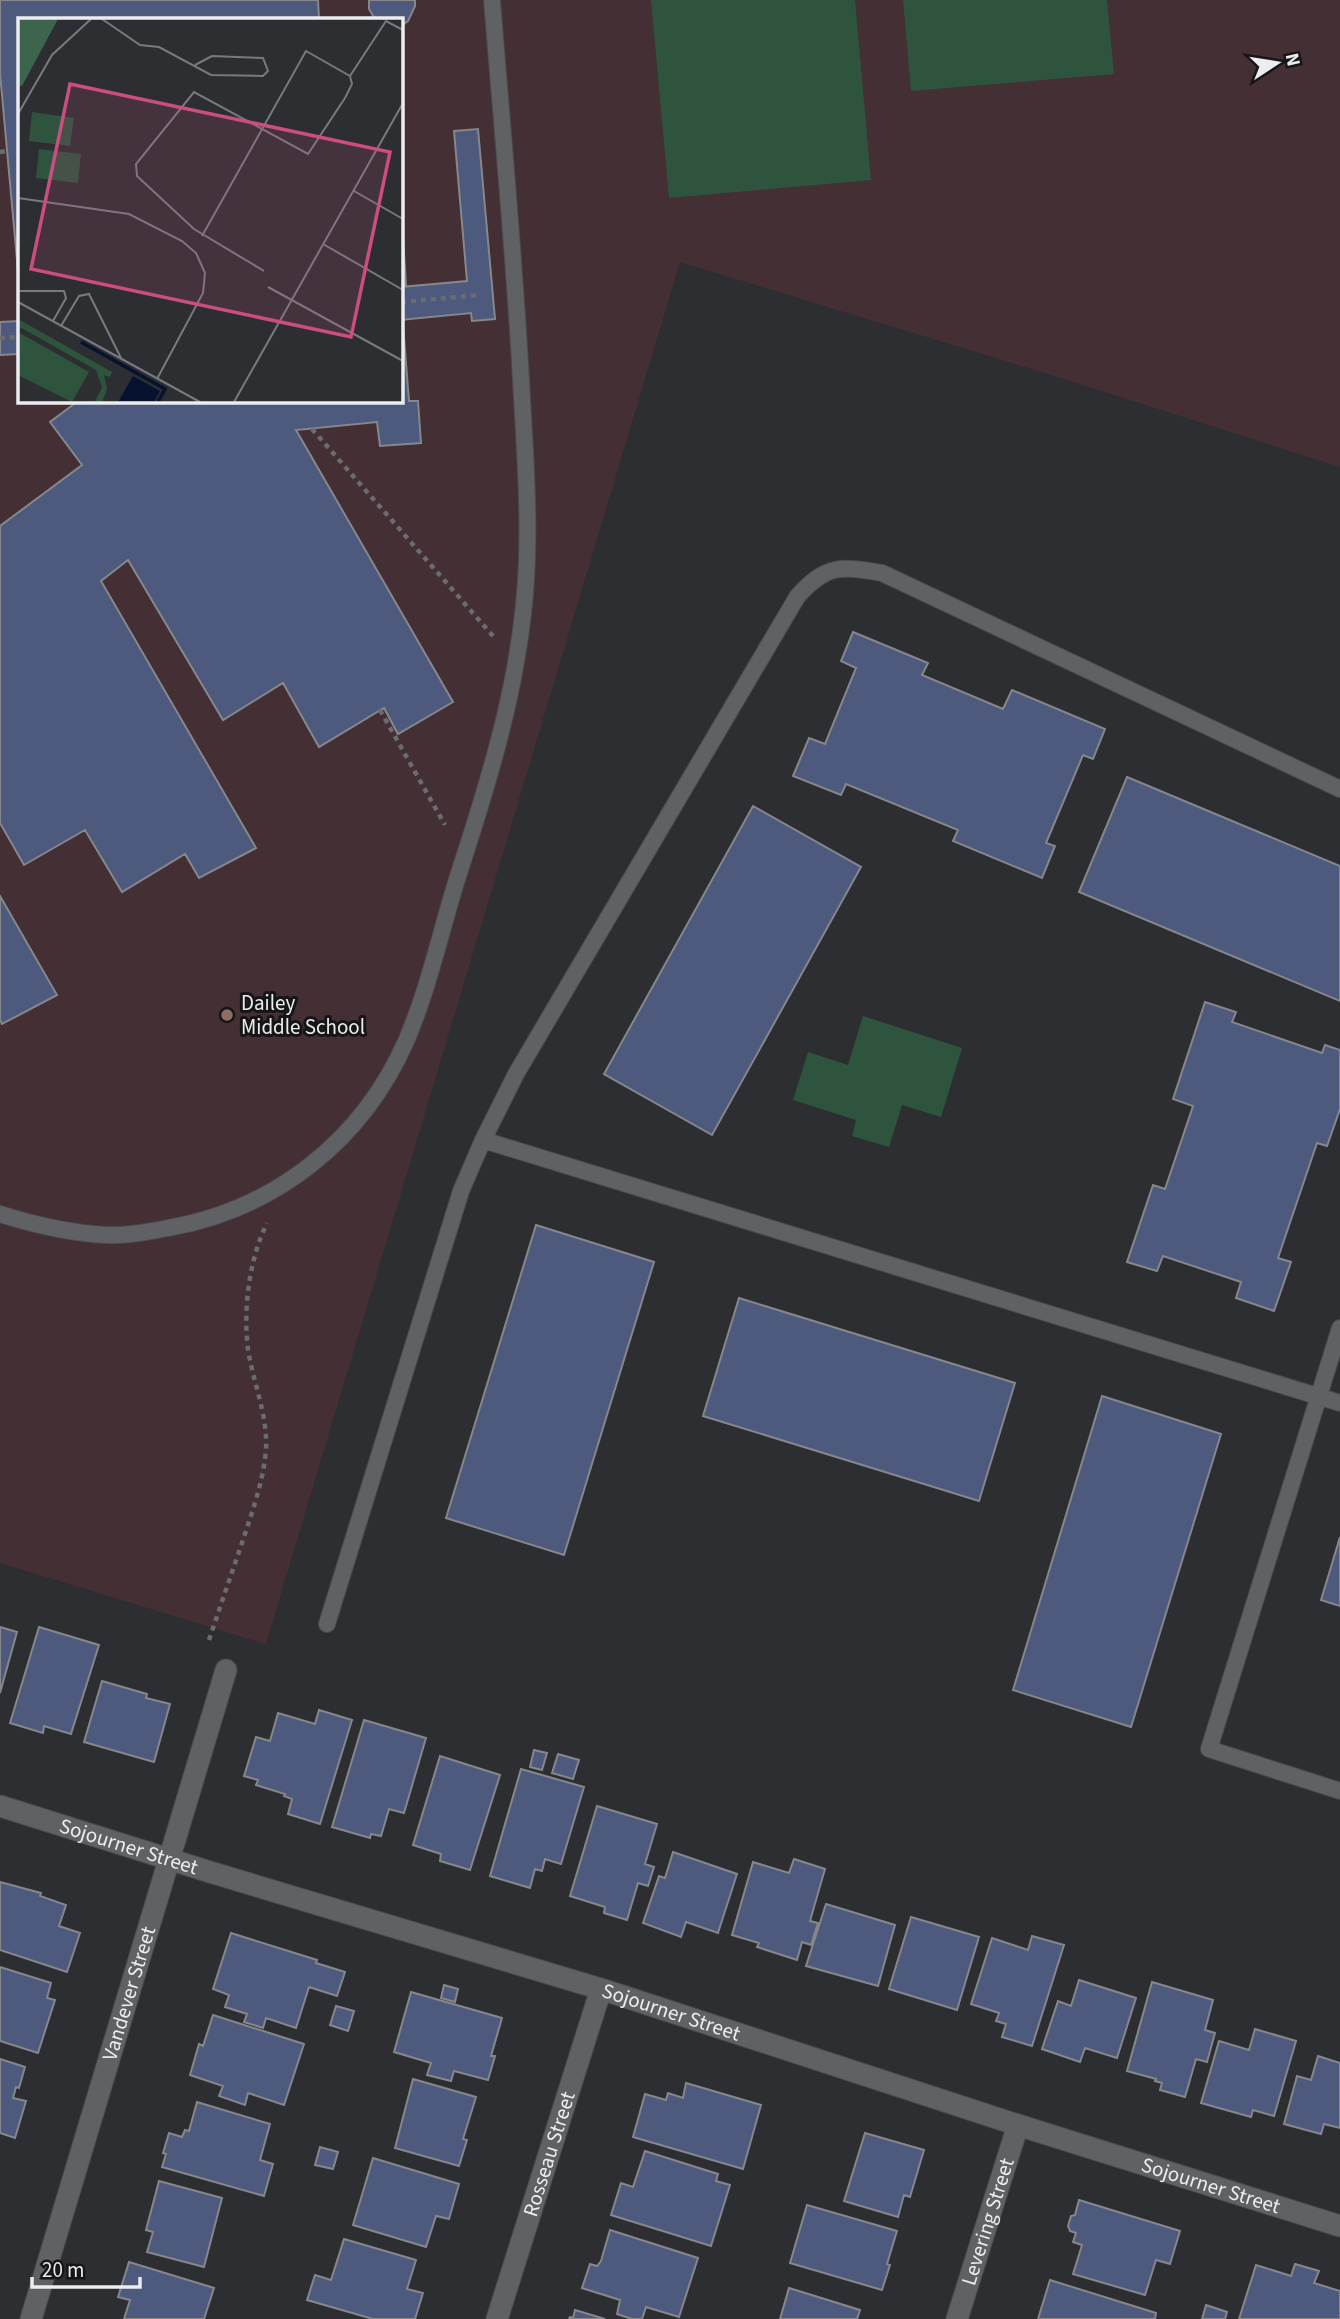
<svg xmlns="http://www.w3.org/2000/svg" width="1340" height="2319" viewBox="0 0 1340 2319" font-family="'Source Sans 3',sans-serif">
<rect width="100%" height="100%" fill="#2d2e32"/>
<!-- education -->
<path fill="#432f34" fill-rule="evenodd" d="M0,0h1340v467l-295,-94 -365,-111 -414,1382 -266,-81zM19,19h382v382h-382z"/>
<!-- green -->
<path fill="#2f543e" d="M651,0h204l16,180 -202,18z
M903,0h204l7,74 -203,17z
M863,1016l99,32 -21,69 -39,-12 -13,42 -37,-11 4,-16 -63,-20 15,-48 40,13z"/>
<!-- building -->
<path fill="#4d5a7d" stroke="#85878b" stroke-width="2" d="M0,0h318l1,19h-300v263l-19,-209z
M369,0h46v6l-7,15 -7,5v-7h-26l-6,-10z
M478,129l17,190 -23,2 -1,-8 -70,7v-33l66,-6 -13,-150z
M401,204l5,82 -5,1z
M19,321v33l-19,1v-33z
M403,325l6,76h9l3,42 -41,3 -3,-24 -81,8 157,272 -55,32 -14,-26 -65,39 -36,-64 -60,37 -95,-160 -27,21 155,267 -57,30 -14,-24 -63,38 -37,-62 -61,35 -24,-42v-297l82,-61 -32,-43 28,-21h323v-75z
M853,632l75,31 -6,12 81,34 9,-19 93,39 -12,30 -10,-4 -37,88 9,3 -13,32 -89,-37 5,-11 -112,-46 -5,11 -48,-19 16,-38 16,6 31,-76 -15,-7z
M1127,777l213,89v135l-261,-109z
M753,806l108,61 -149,268 -108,-61z
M0,896l57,99 -55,29 -2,-4z
M1205,1002l31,10 -4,10 90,31 3,-8 15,5v59l-13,37 -10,-3 -39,115 13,4 -17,49 -38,-13 5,-16 -78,-26 -6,15 -30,-9 26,-77 12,4 28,-83 -20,-7z
M536,1225l118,37 -90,293 -118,-37z
M739,1298l276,85 -36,118 -276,-85z
M1102,1396l119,38 -90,293 -118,-37z
M1340,1537v69l-19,-6z
M0,1627l17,5 -17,61z
M39,1627l60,18 -28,89 -27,-8 -1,7 -33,-10z
M102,1681l45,13 -1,4 24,6 -16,58 -70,-20z
M319,1710l33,10 -32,104 -32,-10 4,-15 -8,-3 1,-2 -29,-9 2,-5 -14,-4 12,-39 14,4 8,-28 37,11z
M364,1720l62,18 -22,75 -15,-4 -8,27 -10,-2 -1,4 -38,-11z
M534,1750l13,3 -5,17 -12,-3z
M558,1754l21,6 -6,19 -21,-6z
M440,1756l60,19 -30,95 -30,-9 1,-7 -28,-9z
M521,1769l63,18 -23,77 -16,-5 -3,12 -7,-2 -5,19 -40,-12z
M597,1806l60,18 -12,40 9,3 -6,19 -10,-3 -11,37 -23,-7 1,-6 -35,-11z
M673,1852l64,22 -19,59 -32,-11 -5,15 -38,-14 16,-47 6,2z
M794,1859l31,10 -15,52 8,2 -7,22 -9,-3 -5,18 -40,-13 2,-4 -27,-8 21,-73 36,11z
M0,1882l41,11 -1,3 26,9 -7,21 21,7 -13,39 -67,-22z
M826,1904l69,21 -17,61 -72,-20z
M911,1917l68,20 -22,73 -68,-21z
M231,1933l86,27 -1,3 29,9 -8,24 -28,-9 -13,41 -30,-10 -3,10 -19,-6 3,-8 -22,-7 4,-12 -16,-6z
M1032,1936l32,9 -32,101 -30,-9 4,-13 -10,-3 3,-8 -28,-9 21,-66 36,12z
M0,1967l51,16 -4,15 8,2 -17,53 -38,-12z
M1079,1980l57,18 -19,60 -32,-10 -5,14 -38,-13 16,-48 13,5z
M1152,1982l61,18 -8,30 10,3 -8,29 -11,-3 -11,38 -25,-7 2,-7 -7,-2 1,-2 -29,-8z
M444,1985l14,4 -3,13 -14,-4z
M411,1992l91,26 -11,38h4l-7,24 -34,-9 -3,10 -24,-6 4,-12 -37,-11z
M336,2006l18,5 -6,20 -18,-6z
M213,2015l91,29 -20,61 -36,-12 -3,12 -26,-9 4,-10 -33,-11 9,-31 4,2z
M1255,2029l41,12 -22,75 -21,-6 -2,7 -50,-14 18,-62 30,9z
M1318,2056l22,7v65l-16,-4 -3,10 -37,-10 13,-48 14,4z
M0,2059l25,8 -6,21 -3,-1 -3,11 13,3 -11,37 -15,-5z
M413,2079l63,18 -13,42 4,1 -8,26 -64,-18z
M686,2083l75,22 -18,64 -110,-32 12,-43 21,6 2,-7 15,5z
M197,2102l73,22 -10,36 13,4 -9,32 -102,-29 4,-13 -3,-1 6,-20 13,4 3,-7 4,1z
M865,2133l59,17 -14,47 -6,-2 -6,22 -54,-16z
M320,2147l18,5 -5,17 -18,-4z
M645,2151l73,23 -2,7 14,4 -19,61 -100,-31 10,-32 12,4z
M373,2158l86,26 -10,35 -13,-3 -10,31 -73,-22z
M159,2181l63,17 -18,69 -57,-15 6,-20 -7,-2z
M1079,2200l101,31 -10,33 -14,-4 -11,35 -72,-21 9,-29 -9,-3 3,-9 -6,-2 -2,-5 3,-10 4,-1z
M807,2205l90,26 -10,33 3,1 -8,25 -92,-27z
M610,2230l88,28 -19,59 -33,-10 -4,12h-10l-15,-5 3,-14 -38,-12 8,-24 7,2 4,-5z
M344,2239l72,21 -9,29 16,4 -8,26h-42l-66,-19 8,-25 16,5z
M129,2262l85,26 -10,31h-80l6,-19 -12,-3z
M1295,2264l24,7 -5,12 26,8v28h-101l17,-54 35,11z
M1050,2280l106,33 -1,6h-117z
M789,2288l71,22 -3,9h-77z
M1206,2305l21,7 -2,7h-23z
M575,2310l30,9h-36l1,-2 3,1z"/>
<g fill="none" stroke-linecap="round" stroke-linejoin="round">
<!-- lane casing -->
<g stroke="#494a4c" stroke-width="18">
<path id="lane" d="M483,1140l857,263
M0,1214c35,11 70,19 106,21 21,1 42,-3 62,-7 108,-19 195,-88 239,-189 22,-52 34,-109 51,-163 34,-104 66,-208 69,-318 2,-59 -3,-119 -6,-178 -7,-127 -19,-254 -29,-380
M1340,1328l-131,421 131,42
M327,1624l134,-433 22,-51 33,-66 281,-477c29,-33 44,-31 85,-24l458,216"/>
</g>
<!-- street casing -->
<g stroke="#494a4c" stroke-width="23">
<g id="street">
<path id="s1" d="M0,1806l210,66 391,117 417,136 322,101"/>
<path id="s2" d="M31,2319l195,-649"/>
<path id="s3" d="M497,2319l104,-330"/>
<path id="s4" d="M957,2319l61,-194"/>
</g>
</g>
<!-- path -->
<path stroke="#6b6c6f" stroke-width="4.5" stroke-dasharray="5 5" stroke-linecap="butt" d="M0,152l7,-1
M401,302l79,-7
M0,338l19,-1
M312,429l181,207
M380,710l65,115
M209,1640c11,-33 22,-65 33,-97 10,-31 21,-60 24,-93 2,-35 -13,-67 -18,-101 -5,-40 1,-89 19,-126"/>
<!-- lane -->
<use href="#lane" stroke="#5f6165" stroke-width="16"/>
<!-- street -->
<use href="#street" stroke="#5f6165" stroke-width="21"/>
</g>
<!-- markers -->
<circle fill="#8d6e63" stroke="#161618" stroke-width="2.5" cx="227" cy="1015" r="7"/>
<g text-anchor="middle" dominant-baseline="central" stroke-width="6" stroke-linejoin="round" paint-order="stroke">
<!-- poi labels -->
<g font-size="21" fill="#ecedef" stroke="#161618" text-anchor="start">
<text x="241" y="1003">Dailey<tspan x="241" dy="24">Middle School</tspan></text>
</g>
<!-- street labels -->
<g font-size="21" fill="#ecedef" stroke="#161618">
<text stroke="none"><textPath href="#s1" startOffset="135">Sojourner Street</textPath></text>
<text stroke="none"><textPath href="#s2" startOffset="340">Vandever Street</textPath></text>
<text stroke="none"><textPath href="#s1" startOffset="702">Sojourner Street</textPath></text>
<text stroke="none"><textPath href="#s3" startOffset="173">Rosseau Street</textPath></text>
<text stroke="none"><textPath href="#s1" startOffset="1269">Sojourner Street</textPath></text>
<text stroke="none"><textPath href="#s4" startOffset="102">Levering Street</textPath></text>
</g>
</g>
<!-- overview -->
<g transform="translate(18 18)">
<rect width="385" height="385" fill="#2d2e32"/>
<path d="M14,94l42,6 -4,28 -41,-5zM21,131l42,5 -3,29 -42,-5zM0,301l94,53 -2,5 -6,-2 3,14 -5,13h-7l7,-15 -6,-17 -78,-44zM0,314l71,40 -17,30 -54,-27z" fill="#2f543e"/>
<path d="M0,1h40l-36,67 -4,-1z" fill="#3d644c"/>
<path d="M115,358l27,15 -6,11h-36z" fill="#07122f"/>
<path fill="none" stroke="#07122f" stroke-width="3.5" d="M63,324l84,47 -7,13"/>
<path fill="none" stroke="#797a7e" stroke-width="2" d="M84,1l38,26 19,2 52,28 52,1 5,-5 -5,-13 -51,-2 -17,9M0,96l34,-59 39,-36M336,173l49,28M0,180l111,16 53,27 14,12 9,20 -2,20 -46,86M184,218l104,-185 44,25 36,-55 17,9M305,226l80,46M246,253l-70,-42 -57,-53 -1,-12 58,-72 114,62 37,-56 7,-14 -2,-8M250,269l135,74M0,273h46l2,7 -13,23M0,284l182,100M43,308l18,-30 10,-2 33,66M216,384l169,-299"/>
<path fill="#cc4d80" fill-opacity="0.15" stroke="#cc4d80" stroke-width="3.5" d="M52,66l320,68 -39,185 -320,-68z"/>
<rect width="385" height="385" fill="none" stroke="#ecedef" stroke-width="3.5"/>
</g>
<!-- north arrow -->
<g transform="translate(1277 63) rotate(78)" stroke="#161618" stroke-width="5" paint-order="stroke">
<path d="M0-5L12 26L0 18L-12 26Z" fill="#ecedef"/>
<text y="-10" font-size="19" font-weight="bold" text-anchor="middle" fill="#ecedef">N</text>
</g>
<!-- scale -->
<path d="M32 2277v10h108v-10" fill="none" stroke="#ecedef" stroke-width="3.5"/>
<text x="42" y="2277" font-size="21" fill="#ecedef" stroke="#161618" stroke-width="5" paint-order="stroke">20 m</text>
</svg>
